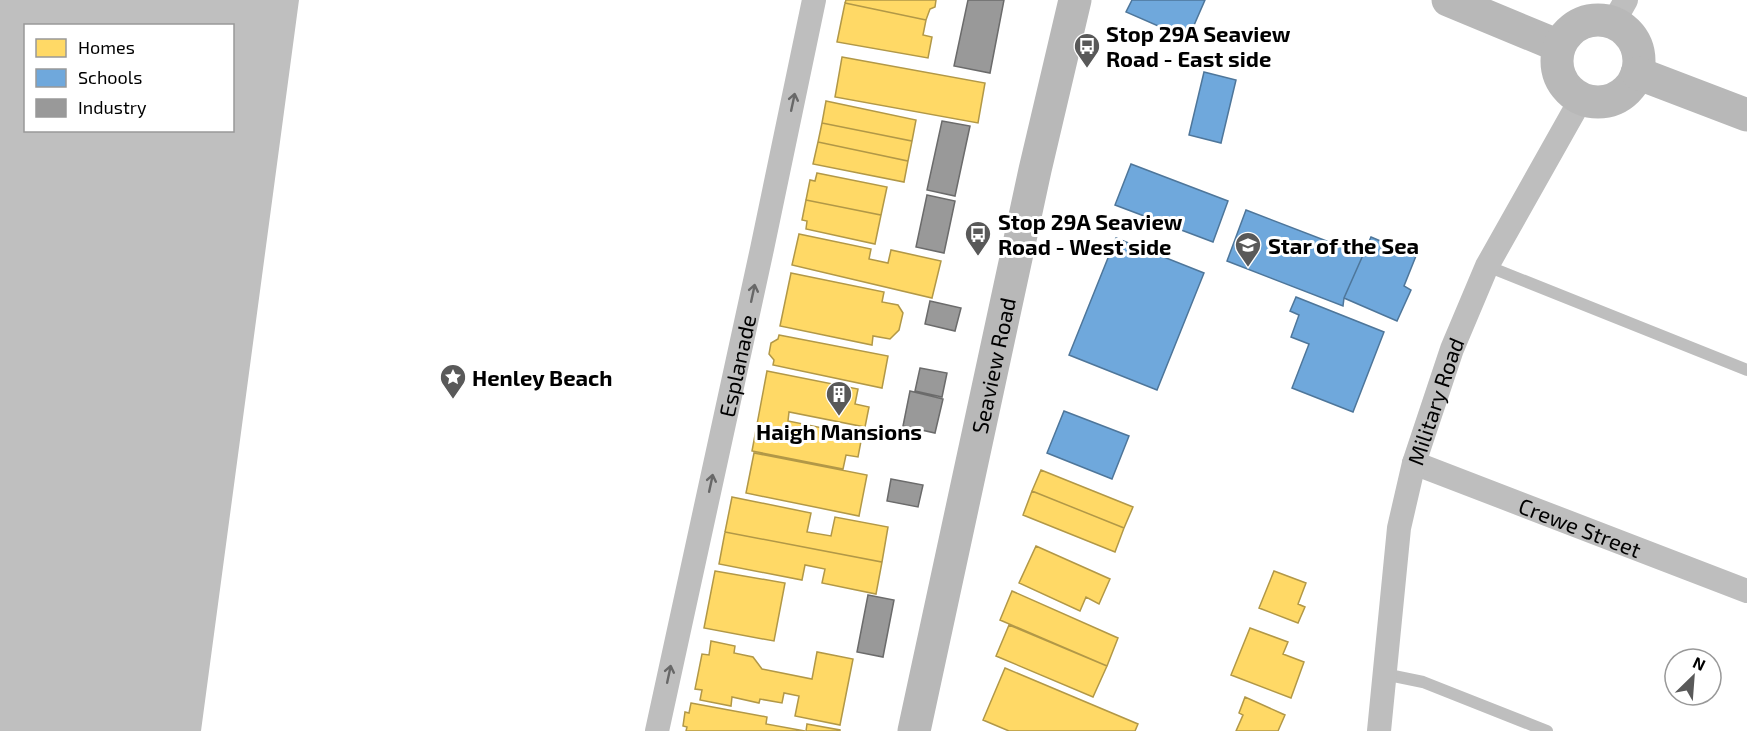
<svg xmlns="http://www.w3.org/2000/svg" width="1747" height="731" viewBox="0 0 1747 731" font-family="'Exo 2',sans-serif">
<rect width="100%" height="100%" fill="#fff"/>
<!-- water -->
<path fill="#bfbfbf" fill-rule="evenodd" d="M0,0h299l-98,731h-201zM26,26h206v104h-206z"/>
<!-- homes -->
<path fill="#ffd966" stroke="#b29847" stroke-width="1.5" d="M846,0h90l-1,7 -5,2 -4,11 -81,-17z
M845,3l81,17 -3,15 9,2 -4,21 -91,-16z
M842,57l143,26 -7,40 -143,-26z
M826,101l90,19 -4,21 -90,-18z
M822,123l90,18 -4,20 -90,-19z
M818,142l90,19 -4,21 -91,-18z
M817,173l70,14 -6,28 -75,-15 4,-20 5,1z
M806,200l75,15 -6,29 -69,-15 1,-8 -5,-1z
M799,234l72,15 -2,10 19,4 3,-13 50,11 -9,37 -140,-33z
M791,273l93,19 -2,10 16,3 5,8 -4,17 -9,9 -17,-3 -1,9 -92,-19z
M779,335l109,21 -6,32 -109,-23 1,-5 -5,-6 2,-11 7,-4z
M767,371l91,18 -3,15 14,3 -4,20 -76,-15 -1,9 74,15 -4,21 -12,-2 -3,14 -91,-18z
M754,453l113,22 -8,41 -113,-23z
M1041,470l92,37 -9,21 -92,-37z
M1032,491l92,37 -9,24 -92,-37z
M732,497l79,16 -4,19 24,4 4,-19 53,10 -6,35 -157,-30z
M725,532l157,30 -6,32 -54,-11 3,-14 -20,-4 -3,15 -83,-16z
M1036,546l74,33 -11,25 -13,-7 -6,14 -61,-28z
M715,571l70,12 -11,58 -70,-13z
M1274,571l32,12 -8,21 7,3 -7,16 -39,-15z
M1012,591l106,47 -11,28 -107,-46z
M1009,625l98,41 -14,31 -97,-41z
M1250,628l38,14 -5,12 21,8 -13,36 -60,-23z
M711,641l24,5 -1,7 19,4 9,12 50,10 5,-27 36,7 -13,66 -45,-9 4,-20 -15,-3 -2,10 -22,-4 -1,4 -27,-6 -1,9 -31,-6 2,-10 -7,-1 7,-35 7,1z
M1005,668l133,56 -3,7h-126l-26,-11z
M1245,697l40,18 -7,16h-42l7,-16 -4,-2z
M691,703l76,14 -1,7 39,7h-119l1,-4 -4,-1 2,-14 4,1z
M807,724l33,6v1h-34z"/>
<!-- schools -->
<path fill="#6fa8dc" stroke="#4e769a" stroke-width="1.5" d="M1132,0h73l-17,39 -62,-27z
M1204,72l32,8 -15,63 -32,-8z
M1131,164l97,37 -15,41 -98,-37z
M1246,210l117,45 -19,43 -1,8 -116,-45z
M1371,237l45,19 -12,30 7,4 -14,31 -53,-23z
M1116,238l88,35 -47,117 -88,-35z
M1296,297l88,35 -31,80 -61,-24 17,-44 -18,-7 8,-22 -9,-4z
M1064,411l65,25 -17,43 -65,-26z"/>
<!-- industry -->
<path fill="#999" stroke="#6b6b6b" stroke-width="1.5" d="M968,0h36l-14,73 -36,-7z
M942,121l28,5 -15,70 -28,-6z
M927,195l28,6 -11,52 -28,-6z
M930,301l31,7 -6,23 -30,-7z
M920,368l27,5 -5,24 -27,-6z
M910,391l33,8 -8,34 -32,-7z
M891,479l32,6 -5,22 -31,-6z
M868,595l26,5 -11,57 -26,-5z"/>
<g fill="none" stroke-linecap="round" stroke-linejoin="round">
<!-- lane -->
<path stroke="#bebebe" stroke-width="12" d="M1487,266l260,104
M1384,674l39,8 124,49"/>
<!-- street -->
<g stroke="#bebebe" stroke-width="24">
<path d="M1613,23l13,-23"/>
<path id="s1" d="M1414,463l333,128"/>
<path id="s2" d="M657,731l105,-482 52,-249"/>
<path id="s3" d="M1379,731l20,-203 15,-65 38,-114 35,-83 94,-167"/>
</g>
<!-- secondary -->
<g stroke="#b8b8b8" stroke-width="33">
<path d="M1448,0l111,46"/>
<circle cx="1598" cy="61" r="41"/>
<path d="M1637,73l110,42"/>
<path id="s4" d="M914,731l121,-561 40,-170"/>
</g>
</g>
<!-- one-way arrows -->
<defs><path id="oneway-shaft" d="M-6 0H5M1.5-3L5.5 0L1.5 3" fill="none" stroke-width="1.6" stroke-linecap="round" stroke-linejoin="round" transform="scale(1.5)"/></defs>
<g stroke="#686868">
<use href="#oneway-shaft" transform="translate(793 102) rotate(-78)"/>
<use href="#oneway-shaft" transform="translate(753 293) rotate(-78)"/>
<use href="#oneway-shaft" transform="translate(711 483) rotate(-78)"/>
<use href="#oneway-shaft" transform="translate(669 674) rotate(-78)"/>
</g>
<!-- icons -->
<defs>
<g id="bus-pin" transform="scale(1.35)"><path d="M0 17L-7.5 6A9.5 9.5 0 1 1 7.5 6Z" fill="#595959" stroke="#fff"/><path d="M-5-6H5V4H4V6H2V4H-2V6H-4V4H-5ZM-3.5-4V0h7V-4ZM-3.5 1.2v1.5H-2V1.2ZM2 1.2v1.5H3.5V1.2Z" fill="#fff"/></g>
<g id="school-pin" transform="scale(1.35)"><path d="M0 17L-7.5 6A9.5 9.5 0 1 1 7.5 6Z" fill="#595959" stroke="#fff"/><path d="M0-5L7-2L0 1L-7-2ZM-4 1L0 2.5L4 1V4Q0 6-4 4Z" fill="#fff"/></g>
<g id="sight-pin" transform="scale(1.35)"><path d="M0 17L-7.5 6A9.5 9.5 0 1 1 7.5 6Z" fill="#595959" stroke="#fff"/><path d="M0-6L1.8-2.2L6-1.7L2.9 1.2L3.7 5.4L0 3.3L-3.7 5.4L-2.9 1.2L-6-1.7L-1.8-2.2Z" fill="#fff"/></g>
<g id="building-pin" transform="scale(1.35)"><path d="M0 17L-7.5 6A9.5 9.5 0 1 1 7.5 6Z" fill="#595959" stroke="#fff"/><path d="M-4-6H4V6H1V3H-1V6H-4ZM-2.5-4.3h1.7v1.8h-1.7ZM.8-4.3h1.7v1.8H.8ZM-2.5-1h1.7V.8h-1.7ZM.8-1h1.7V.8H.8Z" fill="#fff"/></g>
</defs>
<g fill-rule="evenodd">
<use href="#bus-pin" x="1087" y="46"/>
<use href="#bus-pin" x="978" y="234"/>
<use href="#school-pin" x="1248" y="245"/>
<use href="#sight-pin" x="453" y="377"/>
<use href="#building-pin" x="839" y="394"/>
</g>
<g text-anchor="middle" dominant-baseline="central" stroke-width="6" stroke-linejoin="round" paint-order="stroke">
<!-- poi labels -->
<g font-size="22" font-weight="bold" fill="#000" stroke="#fff" text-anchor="start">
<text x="1106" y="33">Stop 29A Seaview<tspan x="1106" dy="25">Road - East side</tspan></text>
<text x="998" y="221">Stop 29A Seaview<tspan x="998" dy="25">Road - West side</tspan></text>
<text x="1268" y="245">Star of the Sea</text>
<text x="472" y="377">Henley Beach</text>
<text x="839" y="431" text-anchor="middle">Haigh Mansions</text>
</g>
<!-- street labels -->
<g font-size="22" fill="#000" stroke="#fff">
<text stroke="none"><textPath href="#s4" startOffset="374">Seaview Road</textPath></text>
<text stroke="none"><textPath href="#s2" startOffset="374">Esplanade</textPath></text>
<text stroke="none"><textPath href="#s3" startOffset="336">Military Road</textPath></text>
<text stroke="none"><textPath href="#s1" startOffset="178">Crewe Street</textPath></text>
</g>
</g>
<!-- legend -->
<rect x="24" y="24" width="210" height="108" fill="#ffffff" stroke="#999999" stroke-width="1.5"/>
<rect x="36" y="39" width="30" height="18" fill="#ffd966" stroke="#999999" stroke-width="1.5"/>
<text x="78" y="54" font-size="18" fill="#000000">Homes</text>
<rect x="36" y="69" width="30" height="18" fill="#6fa8dc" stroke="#999999" stroke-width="1.5"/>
<text x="78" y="84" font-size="18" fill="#000000">Schools</text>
<rect x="36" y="99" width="30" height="18" fill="#999999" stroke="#999999" stroke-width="1.5"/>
<text x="78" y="114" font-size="18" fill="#000000">Industry</text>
<!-- north arrow -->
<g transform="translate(1693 677) rotate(25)"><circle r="28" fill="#ffffff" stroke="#999999" stroke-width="1.5"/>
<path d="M0-4.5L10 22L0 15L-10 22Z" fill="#595959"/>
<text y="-9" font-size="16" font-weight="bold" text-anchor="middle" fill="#000000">N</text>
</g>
</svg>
